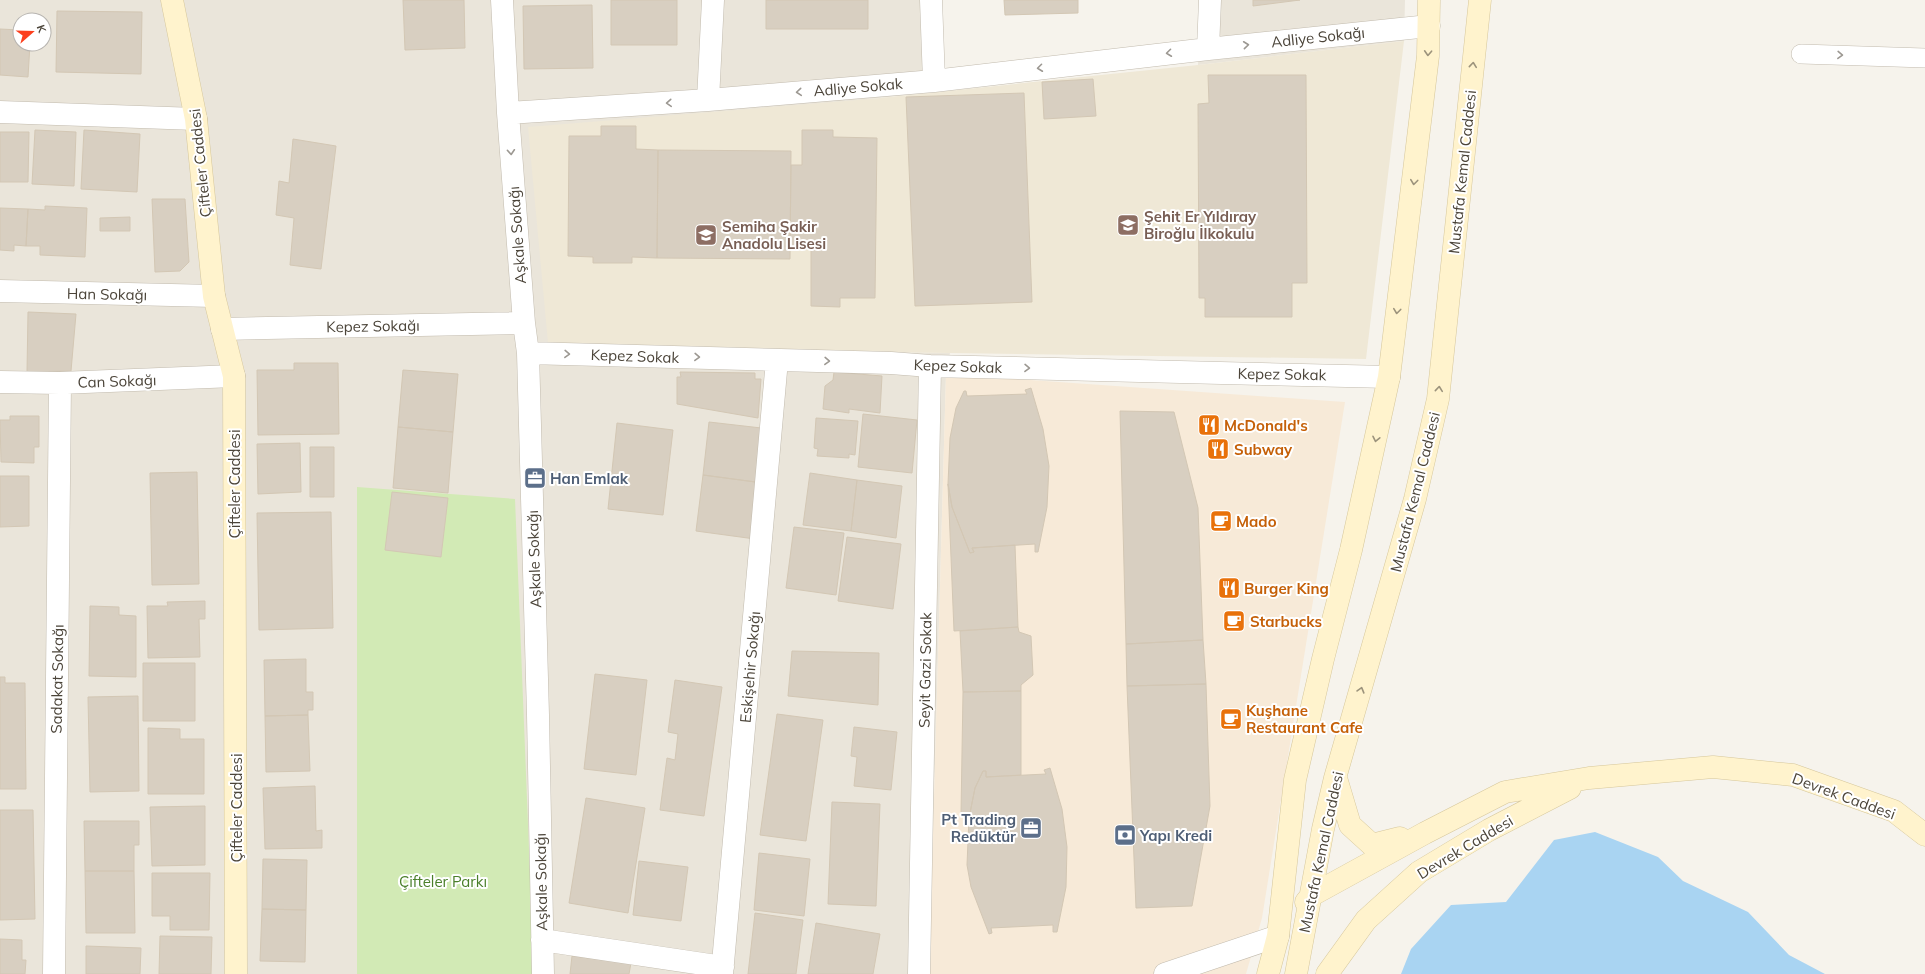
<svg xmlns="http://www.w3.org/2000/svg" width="1925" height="974" viewBox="0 0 1925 974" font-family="Mulish,sans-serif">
<rect width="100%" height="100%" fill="#f6f3ec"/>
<!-- residential -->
<path fill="#eae5da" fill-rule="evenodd" d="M0,0h941l3,91 -74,8 10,253 70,1 -4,21 -17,600h-395l-177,-486v486h-357zM20,20h24v24h-24z
M1201,0h204l-1,41 -206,24z"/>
<!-- commercial -->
<path fill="#f7ead8" d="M946,374l399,28 -83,516 -16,56h-317z"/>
<!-- education -->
<path fill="#efe8d6" d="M1404,41l-38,318 -486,-7 -332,-9 -20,-216 342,-28 328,-34z"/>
<!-- green -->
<path fill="#d2eab5" d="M357,487l158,12 19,475h-177z"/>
<!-- water -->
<path fill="#a9d4f2" d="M1595,832l63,25 25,24 65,31 41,43 36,19h-424l10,-25 40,-44 55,-3 48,-62z"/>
<!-- building -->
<path fill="#d8cfc1" stroke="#d3c7b4" d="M403,0h61l1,48 -60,2z
M611,0h66v45h-66z
M766,0h102v29h-102z
M1004,0h74v13l-73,2z
M1253,0h47l-47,6z
M592,5l1,63 -69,1 -1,-63z
M57,11l85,1 -1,62 -85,-2z
M0,29l20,1v14h10l-2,33 -28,-2z
M1208,75h98l1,208h-15v34h-87v-19h-6l-1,-194 11,-1z
M1093,79l3,37 -52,3 -2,-37z
M1024,93l8,209 -117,4 -9,-209z
M601,126h35v23l22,1 -1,108 -25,-1v6h-39v-6l-25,-1 1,-120h32z
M35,130l41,2 -2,54 -42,-2z
M84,130l56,4 -3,58 -56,-3z
M802,130h31v7l44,1 -2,160h-35v9l-29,-1v-57h-21l1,-84h11z
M0,132h29l-1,50h-28z
M293,139l43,7 -15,123 -31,-4 4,-47 -18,-3 3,-34 10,2z
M658,150l133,1 -1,108 -133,-1z
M152,199h33l4,63 -9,9 -25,1z
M45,206l42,2 -2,49 -45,-2v-9h-14l2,-37 17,1z
M0,208l28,1 -2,37 -12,-1v6l-14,-1z
M130,217v14h-30v-13z
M28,312l48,2 -5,57 -44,1z
M294,363h44l1,71 -81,1 -1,-65h37z
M403,370l55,4 -5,58 -55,-5z
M680,372l75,1v6h6l-3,39 -81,-14v-27h4z
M834,372l48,4 -2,37 -31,-4v4l-26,-4 2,-23 8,-6z
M1031,388l12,41 6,37 -2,41 -9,45h-3v-8l-63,4 2,4 -4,1 -18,-46 -4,-23 2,-46 6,-30 8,-17h2l1,5 60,-2 -2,-4z
M1120,411l54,1 24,96 5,132 -77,4z
M863,414l54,6 -5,53 -54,-6z
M10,416h29v31h-5v16l-33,-1 -1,-42h10z
M816,418l42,3 -3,34 -6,-1v4l-32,-2 1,-7 -4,-1z
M709,422l61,7 -7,54 -60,-8z
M617,423l56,7 -10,85 -55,-6z
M398,427l55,5 -5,61 -55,-5z
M300,443l1,49 -43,2 -1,-50z
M310,447h24v50h-24z
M197,472l2,112 -47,1 -2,-112z
M810,473l47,7 -6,51 -48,-6z
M703,475l60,8 -8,56 -59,-8z
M0,476h29v50l-29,1z
M857,480l45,6 -6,52 -45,-7z
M948,484l4,23 18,46 4,-1 -2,-4 43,-3 3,82 -64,4z
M392,492l56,6 -7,59 -56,-7z
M331,512l2,116 -74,2 -2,-117z
M794,527l50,6 -8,62 -50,-7z
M847,537l54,7 -8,65 -55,-8z
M205,601v18h-6l1,38 -52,1 -1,-52h21l-1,-4z
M90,606l29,1v8l17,1v61l-47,-1z
M1018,627l1,5 12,4 2,39 -12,10v6l-58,1 -3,-61z
M1203,640l3,44 -79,2 -1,-42z
M792,651l87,2 -1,52 -90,-9z
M306,659v33h7v18h-5v5l-43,1 -1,-56z
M143,663h52v58h-52z
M595,674l52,6 -11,95 -52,-6z
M0,677h5v6h20l1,106h-26z
M675,680l47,7 -18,129 -44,-6 7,-52 8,2 3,-26 -10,-2z
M1206,684l4,122 -18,100 -56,2 -9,-222z
M1021,691v84l-35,2v-6h-3l-8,17 -6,30 -8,-5 2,-121z
M138,696l1,95 -49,1 -2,-95z
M777,714l46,6 -17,121 -46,-6z
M308,715l2,56 -44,1 -1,-56z
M854,727l43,5 -6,58 -37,-4 3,-29 -6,-1z
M148,728l32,1v10h24v55h-56z
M1050,768l12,41 5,38 -1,40 -9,45h-4v-7l-62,3 1,5 -3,1 -18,-47 -4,-22 2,-47 6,-30 8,-17h3v6l60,-3 -2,-4z
M315,786l1,45 6,-1v18l-57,1 -2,-61z
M586,798l59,10 -17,105 -59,-10z
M832,802l48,2 -4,102 -48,-2z
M205,806v59l-53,1 -2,-59z
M0,810h33l2,109 -35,1z
M84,821h55v24h-5v26h-49z
M759,853l51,6 -6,57 -50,-6z
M263,859l44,1 -1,50 -44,-1z
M639,861l49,6 -7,54 -48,-6z
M85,871h49l1,62h-49z
M152,873h58l-1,57h-39v-14h-18z
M262,909l44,1 -1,52 -45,-1z
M755,913l48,7 -7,54h-48z
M816,923l64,11 -7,40h-65z
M160,936l52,1 -1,37h-52z
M0,939l22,1v20h4l-1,14h-25z
M86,946l55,2 -1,26h-54z
M572,956l59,7 -2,11h-59z"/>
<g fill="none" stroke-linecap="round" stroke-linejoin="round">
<!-- lane casing -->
<g stroke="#c2bbae" stroke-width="20">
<path id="lane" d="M1801,54l124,4"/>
</g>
<!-- street casing -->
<g stroke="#c2bbae" stroke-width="23">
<path id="street" d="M502,0l6,113 16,210 4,30 10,362 5,259
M931,0l3,81
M1208,49l2,-49
M708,100l5,-100
M0,112l196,7
M508,113l200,-13 226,-19 274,-32 221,-23
M0,291l214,5
M222,329l302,-6
M528,353l363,10 39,3 459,11
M0,382l60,1 174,-7
M542,940l181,27
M54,974l6,-591
M722,974l55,-614
M919,974l11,-608
M1165,974l113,-38"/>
</g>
<!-- secondary casing -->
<g stroke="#d6c79b" stroke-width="23">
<path id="secondary" d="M172,0l24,119 18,177 20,80 2,598
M1336,778l14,47 22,20 28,-7
M1306,902l6,-7 113,-62 80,-41 84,-14 124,-11 80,8 101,36 31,24
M1268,974l10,-38 17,-156 28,-121 28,-109 38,-173 39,-321 1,-56
M1296,974l27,-145 12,-51 80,-279 23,-100 42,-399
M1327,974l39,-54 53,-48 70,-42 81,-42"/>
</g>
<!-- lane -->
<use href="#lane" stroke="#fff" stroke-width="19"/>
<!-- street -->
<use href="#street" stroke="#fff" stroke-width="22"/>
<!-- secondary -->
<use href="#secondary" stroke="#fff3cd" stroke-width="22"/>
</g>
<!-- one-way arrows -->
<defs><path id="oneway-chevron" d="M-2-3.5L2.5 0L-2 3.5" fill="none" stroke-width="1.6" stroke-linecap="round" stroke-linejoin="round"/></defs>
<g stroke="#9c9892">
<use href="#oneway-chevron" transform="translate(1246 45) rotate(-6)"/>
<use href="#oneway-chevron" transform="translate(1169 53) rotate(173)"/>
<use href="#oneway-chevron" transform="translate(1840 55) rotate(2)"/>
<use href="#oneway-chevron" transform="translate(1040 68) rotate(173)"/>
<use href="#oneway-chevron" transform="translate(799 92) rotate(175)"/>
<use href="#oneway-chevron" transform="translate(669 103) rotate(176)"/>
<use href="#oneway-chevron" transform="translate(511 152) rotate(86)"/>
<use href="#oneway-chevron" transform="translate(567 354) rotate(2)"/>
<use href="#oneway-chevron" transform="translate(697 357) rotate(2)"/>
<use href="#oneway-chevron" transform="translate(827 361) rotate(2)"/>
<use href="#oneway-chevron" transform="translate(1027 368) rotate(1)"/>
</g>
<g stroke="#9c937c">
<use href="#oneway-chevron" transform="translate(1428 53) rotate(93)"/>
<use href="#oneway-chevron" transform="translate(1473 65) rotate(-84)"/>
<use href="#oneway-chevron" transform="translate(1414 182) rotate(97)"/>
<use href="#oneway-chevron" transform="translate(1397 311) rotate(97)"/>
<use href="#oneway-chevron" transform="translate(1439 389) rotate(-84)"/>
<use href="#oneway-chevron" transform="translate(1376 439) rotate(102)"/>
<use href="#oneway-chevron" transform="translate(1361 690) rotate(-74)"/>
</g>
<!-- icons -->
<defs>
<g id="school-square" transform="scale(1.15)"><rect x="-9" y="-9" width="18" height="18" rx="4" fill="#8d6e63" stroke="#fff"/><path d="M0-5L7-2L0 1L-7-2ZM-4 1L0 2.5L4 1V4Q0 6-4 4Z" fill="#fff"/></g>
<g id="restaurant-square" transform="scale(1.15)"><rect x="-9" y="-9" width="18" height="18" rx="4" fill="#e8710a" stroke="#fff"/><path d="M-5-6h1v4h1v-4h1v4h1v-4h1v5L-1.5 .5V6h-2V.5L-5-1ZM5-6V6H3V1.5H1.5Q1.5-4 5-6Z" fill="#fff"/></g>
<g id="office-square" transform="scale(1.15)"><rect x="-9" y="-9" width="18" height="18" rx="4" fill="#5c6f8a" stroke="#fff"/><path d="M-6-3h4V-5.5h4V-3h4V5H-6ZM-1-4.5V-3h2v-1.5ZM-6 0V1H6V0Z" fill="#fff"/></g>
<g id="cafe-square" transform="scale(1.15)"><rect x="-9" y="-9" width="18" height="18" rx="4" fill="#e8710a" stroke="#fff"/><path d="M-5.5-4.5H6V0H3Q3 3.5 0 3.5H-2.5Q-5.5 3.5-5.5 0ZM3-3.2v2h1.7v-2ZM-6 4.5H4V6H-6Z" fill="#fff"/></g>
<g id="bank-square" transform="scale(1.15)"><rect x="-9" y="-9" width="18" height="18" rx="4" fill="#5c6f8a" stroke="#fff"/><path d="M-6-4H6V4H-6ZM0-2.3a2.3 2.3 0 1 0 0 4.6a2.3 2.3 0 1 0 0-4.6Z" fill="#fff"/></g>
</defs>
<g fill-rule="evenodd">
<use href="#school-square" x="1128" y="225"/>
<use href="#school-square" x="706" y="235"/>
<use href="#restaurant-square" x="1209" y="425"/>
<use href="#restaurant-square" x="1218" y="449"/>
<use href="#office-square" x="535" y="478"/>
<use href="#cafe-square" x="1221" y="521"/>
<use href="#restaurant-square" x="1229" y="588"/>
<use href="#cafe-square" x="1234" y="621"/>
<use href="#cafe-square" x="1231" y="719"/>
<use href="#office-square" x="1031" y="828"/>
<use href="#bank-square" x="1125" y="835"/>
</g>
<g text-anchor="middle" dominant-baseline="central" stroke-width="4" stroke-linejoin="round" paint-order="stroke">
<!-- street labels -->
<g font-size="15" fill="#4b4439" stroke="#fff">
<text transform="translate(1318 37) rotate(-6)">Adliye Sokağı</text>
<text transform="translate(858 87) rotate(-5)">Adliye Sokak</text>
<text transform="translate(200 163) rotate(-96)">Çifteler Caddesi</text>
<text transform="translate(1462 172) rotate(-84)">Mustafa Kemal Caddesi</text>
<text transform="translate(517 235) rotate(-94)">Aşkale Sokağı</text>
<text transform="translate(107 294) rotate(1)">Han Sokağı</text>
<text transform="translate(373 326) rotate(-1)">Kepez Sokağı</text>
<text transform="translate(635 356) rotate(2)">Kepez Sokak</text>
<text transform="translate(958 366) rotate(2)">Kepez Sokak</text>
<text transform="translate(1282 374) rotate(1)">Kepez Sokak</text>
<text transform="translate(117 381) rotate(-2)">Can Sokağı</text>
<text transform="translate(234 484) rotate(-90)">Çifteler Caddesi</text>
<text transform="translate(1415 492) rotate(-76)">Mustafa Kemal Caddesi</text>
<text transform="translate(534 559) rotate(-92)">Aşkale Sokağı</text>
<text transform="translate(750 667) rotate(-85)">Eskişehir Sokağı</text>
<text transform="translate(925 670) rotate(-89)">Seyit Gazi Sokak</text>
<text transform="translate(57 679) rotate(-89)">Sadakat Sokağı</text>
<text transform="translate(1844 796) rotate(20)">Devrek Caddesi</text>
<text transform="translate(236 808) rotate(-90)">Çifteler Caddesi</text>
<text transform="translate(1465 847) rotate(-31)">Devrek Caddesi</text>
<text transform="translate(1321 852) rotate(-78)">Mustafa Kemal Caddesi</text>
<text transform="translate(541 882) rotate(-91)">Aşkale Sokağı</text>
</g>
<!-- education labels -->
<g font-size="15" font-weight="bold" fill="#785e54" stroke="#fff" text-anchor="start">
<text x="1144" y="216">Şehit Er Yıldıray<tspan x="1144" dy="17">Biroğlu İlkokulu</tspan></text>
<text x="722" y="226">Semiha Şakir<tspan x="722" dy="17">Anadolu Lisesi</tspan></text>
</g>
<!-- food labels -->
<g font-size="15" font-weight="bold" fill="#c56008" stroke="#fff" text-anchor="start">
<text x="1224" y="425">McDonald's</text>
<text x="1234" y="449">Subway</text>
<text x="1236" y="521">Mado</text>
<text x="1244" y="588">Burger King</text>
<text x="1250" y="621">Starbucks</text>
<text x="1246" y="710">Kuşhane<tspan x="1246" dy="17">Restaurant Cafe</tspan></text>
</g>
<!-- service labels -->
<g font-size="15" font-weight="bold" fill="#4e5e75" stroke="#fff" text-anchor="start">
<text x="550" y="478">Han Emlak</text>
<text x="1016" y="819" text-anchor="end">Pt Trading<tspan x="1016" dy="17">Redüktür</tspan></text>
<text x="1140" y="835">Yapı Kredi</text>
</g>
<!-- park labels -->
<g font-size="15" fill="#4a7f2a" stroke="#fff">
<text x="443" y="881">Çifteler Parkı</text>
</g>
</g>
<!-- north arrow -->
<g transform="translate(32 32) rotate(70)"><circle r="19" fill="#ffffff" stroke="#b7b4b0"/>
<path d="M0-3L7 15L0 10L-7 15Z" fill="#fc3f1d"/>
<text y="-6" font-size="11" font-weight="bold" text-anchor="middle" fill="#4b4439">K</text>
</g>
</svg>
